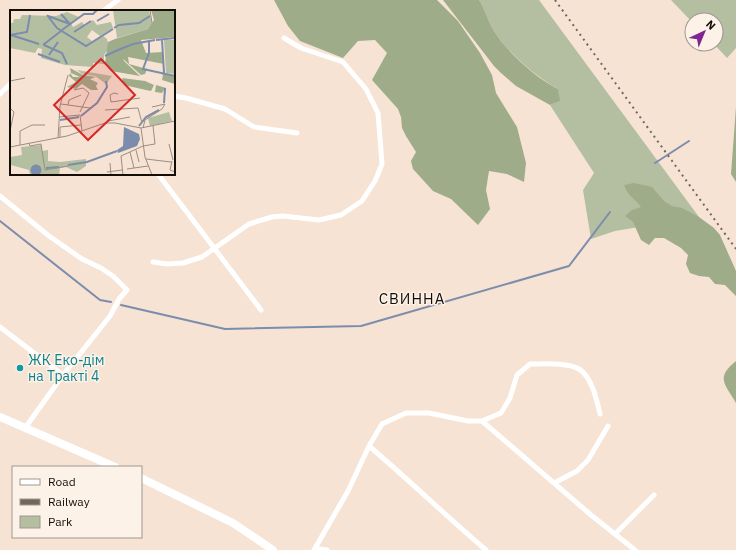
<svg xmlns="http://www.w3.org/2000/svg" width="736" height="550" viewBox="0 0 736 550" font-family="'IBM Plex Sans',sans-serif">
<rect width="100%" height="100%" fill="#f6e3d3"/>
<!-- green -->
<path fill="#b3bfa0" d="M479,0h60l160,217 -84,14 -24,8 -8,-49 11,-17 -44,-68 9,-4 -1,-12c-23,-13 -50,-36 -64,-58 -6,-10 -9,-22 -15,-31z
M671,0h65v48l-9,10 -13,-14h2v-24h-24v2z"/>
<!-- forest -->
<path fill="#9fac8a" d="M274,0h163l21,21 22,32 12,22 4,18 21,34 9,36 -2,19 -17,-8 -18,-3 -3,19 4,19 -12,16 -27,-26 -18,-8 -20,-22 -2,-8 5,-9 -10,-16 -4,-8 -1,-11 -3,-8 -26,-29 15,-27 -12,-13 -17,1 -15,17 -43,-17 -12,-15z
M443,0h36c6,9 9,21 15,31 14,22 41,46 64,58l2,12 -10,4 -34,-19 -15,-13 -7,-7z
M736,107v75l-5,-8z
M634,183l18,4 12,14 8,5 10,2 17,9 15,11 6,7 16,36v25l-11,-11 -10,-1 -6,-7 -10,-1 -9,-3 -4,-9 2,-9 -7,-7 -17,-10h-9l-6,7 -8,-5 -8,-18 -8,-6 7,-6 9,-3c-7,-10 -12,-9 -17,-22z
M736,361v42c-11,-19 -21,-25 0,-42z"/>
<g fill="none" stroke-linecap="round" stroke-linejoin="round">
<!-- stream -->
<path stroke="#7c8dac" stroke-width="2" d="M655,163l34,-22
M0,221l100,79 11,2
M121,305l104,24 136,-3 208,-60 41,-54"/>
<!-- street -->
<path stroke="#fff" stroke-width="5" d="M103,11l15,-11
M0,94l11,-11
M174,96l12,2 39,11 29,18 43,6
M158,174l103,136
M0,196l49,40 33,23 19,9 12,8 14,14 -8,9 -9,17 -47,59 -38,53
M153,262l14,2 16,-1 19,-6 47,-33 23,-7 11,-1 36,4 22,-5 21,-14 13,-20 7,-17 -4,-51 -12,-24 -23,-27 -42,-14 -17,-10
M0,327l63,48
M482,421l109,94 44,35
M369,446c40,34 77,70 117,104
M554,483l23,-12 11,-11 20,-34
M615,534l39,-39
M314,550l34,-59 21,-45 13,-22 24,-11h23l39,8h14l19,-8 9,-15 7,-23 13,-11c14,0 37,-2 49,5 13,8 18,32 21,45
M315,550l4,-1 8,1"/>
<!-- primary -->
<path stroke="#fff" stroke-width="8" d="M0,417l115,50
M141,478l92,45 40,27"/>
<!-- rail -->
<path stroke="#72675d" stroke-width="2" stroke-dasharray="2 4" stroke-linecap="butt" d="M555,0l181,249"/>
</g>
<!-- markers -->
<circle fill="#0f9aa8" stroke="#fdf2e8" stroke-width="1.5" cx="20" cy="368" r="4"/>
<g text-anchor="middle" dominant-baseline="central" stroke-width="3" stroke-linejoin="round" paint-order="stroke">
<!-- culture labels -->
<g font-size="14" fill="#0d838f" stroke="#fdf2e8" text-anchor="start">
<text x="28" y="360">ЖК Еко-дім<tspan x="28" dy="16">на Тракті 4</tspan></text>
</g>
<!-- neighbourhood labels -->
<g font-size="15" letter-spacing="1" fill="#140e09" stroke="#fdf2e8">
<text x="412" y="298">СВИННА</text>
</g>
</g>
<!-- overview -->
<g transform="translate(10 10)">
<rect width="165" height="165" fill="#f6e3d3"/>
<path d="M103,0h36l3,14 -4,5 -31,9zM57,2l12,5 -8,6 2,4 9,-5 3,4 8,-6 4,5 14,-3 2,6 -13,8 -8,-6 -5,7 6,5 10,-6 4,3 2,9 -5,7v9l-11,-1v4l-28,-2 -24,-7 1,-9 -4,-1 -3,5 -25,-5v-25h3l1,-4h6l2,-4 34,1zM154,30h11v34l-9,-1zM67,60l35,6 -6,8 -11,-8 -13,-2zM159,102l3,9 -22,5 -2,-8zM32,135v6l6,-1v11l12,1 26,-3v7l-9,6 -11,-5 -6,1 -1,7h-29l-1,-5 -18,-5 -1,-8 12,-2 -1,-8z" fill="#b3bfa0"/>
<path d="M141,0h23l1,27 -34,3 5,13 17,-1 1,12 -36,-7 1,7 18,5 -2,5 -4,1 -19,-17 -7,-19 33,-10 6,-9zM105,29l9,22 16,15 -29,-5 -6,-8 3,-21zM154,57l1,7 10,1v9l-13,-4 1,-5 -4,-3 5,1zM60,58l13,7 13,2 -6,2 8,4 -2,3 2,4h-7l-9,-6 -6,5 -9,-2 9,-5 -7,-6 1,-3 3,4h7l-9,-4zM112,68l23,3 9,4 -3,6 -5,-1 -22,-5zM146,75l10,3 -2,15 1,-15 -3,5 -7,-1z" fill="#9fac8a"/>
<path d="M114,117l15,7 1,5 -3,7 -19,7 -1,-3 6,-4zM20.5 160a5.5 5.5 0 1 1 11 0a5.5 5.5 0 1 1-11 0Z" fill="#7c8dac"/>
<path fill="none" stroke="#7c8dac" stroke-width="2" d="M51,4l9,10M37,5l10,13 29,18 27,-17M38,6l22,8M87,11l12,-7M104,18l5,-3 20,-2 11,-7M52,20l22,-16h9l4,-4M64,22l17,-11M0,25l17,-3 3,-17M1,25l28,9M146,30l19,-2M152,30l2,33M139,32v11l-6,16 32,7M33,35l18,-14M34,35l18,8 5,11M108,40l15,-6 22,-4M28,44l22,8M39,45l9,-13M95,46l13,-6M154,93l1,-15M71,106l16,-13 10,-16 -1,-6M50,110l19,-3M129,116l7,-9 13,-7M58,155l19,-3 30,-11M36,158l13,-1"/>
<path fill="none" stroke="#9c8e82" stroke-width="1" d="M140,0l2,13M0,71l15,-3M64,80l9,-2 6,5 -9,19M101,92l29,-4M101,92l-1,-7 4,-2 4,1M51,94l29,4M58,95l1,-5 12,-5M0,98l4,4 -4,19M95,100l33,-2 4,15M49,107l21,-2 2,16M98,111l22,-4M131,118l4,29 7,18M133,118l2,-8 17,-11 3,-5 -13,3M50,127v-10l21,-2M48,128l2,-32 8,-31M19,133l1,3 11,-2 4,26 23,-4M159,134l4,16M10,135v-14l12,-6h13M133,136l12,-2 -2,-18M0,137l57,-11 38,-13h10l26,5 34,-7M126,140l3,12M120,142l4,16M136,149l25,3M162,151l-2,9 5,2M100,153l1,12M117,159l21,-3M97,162l15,-2M113,165l-2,-19 22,-10"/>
<path fill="#d62828" fill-opacity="0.15" stroke="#d62828" stroke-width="2" d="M91,49l34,36 -47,45 -34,-35z"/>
<rect width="165" height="165" fill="none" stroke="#140e09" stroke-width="2"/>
</g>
<!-- legend -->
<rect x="12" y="466" width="130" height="72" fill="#fdf2e8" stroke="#a0978f"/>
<rect x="20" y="479" width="20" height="6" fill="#ffffff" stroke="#a0978f"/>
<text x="48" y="486" font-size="12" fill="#140e09">Road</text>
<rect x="20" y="499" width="20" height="6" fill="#72675d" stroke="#a0978f"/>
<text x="48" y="506" font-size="12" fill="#140e09">Railway</text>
<rect x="20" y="516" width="20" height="12" fill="#b3bfa0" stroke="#a0978f"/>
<text x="48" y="526" font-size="12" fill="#140e09">Park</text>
<!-- north arrow -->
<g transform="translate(704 32) rotate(44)"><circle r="19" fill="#fdf2e8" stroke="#a0978f"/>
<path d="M0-3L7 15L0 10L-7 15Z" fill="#832591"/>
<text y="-6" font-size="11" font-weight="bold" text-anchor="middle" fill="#140e09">N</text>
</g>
</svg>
